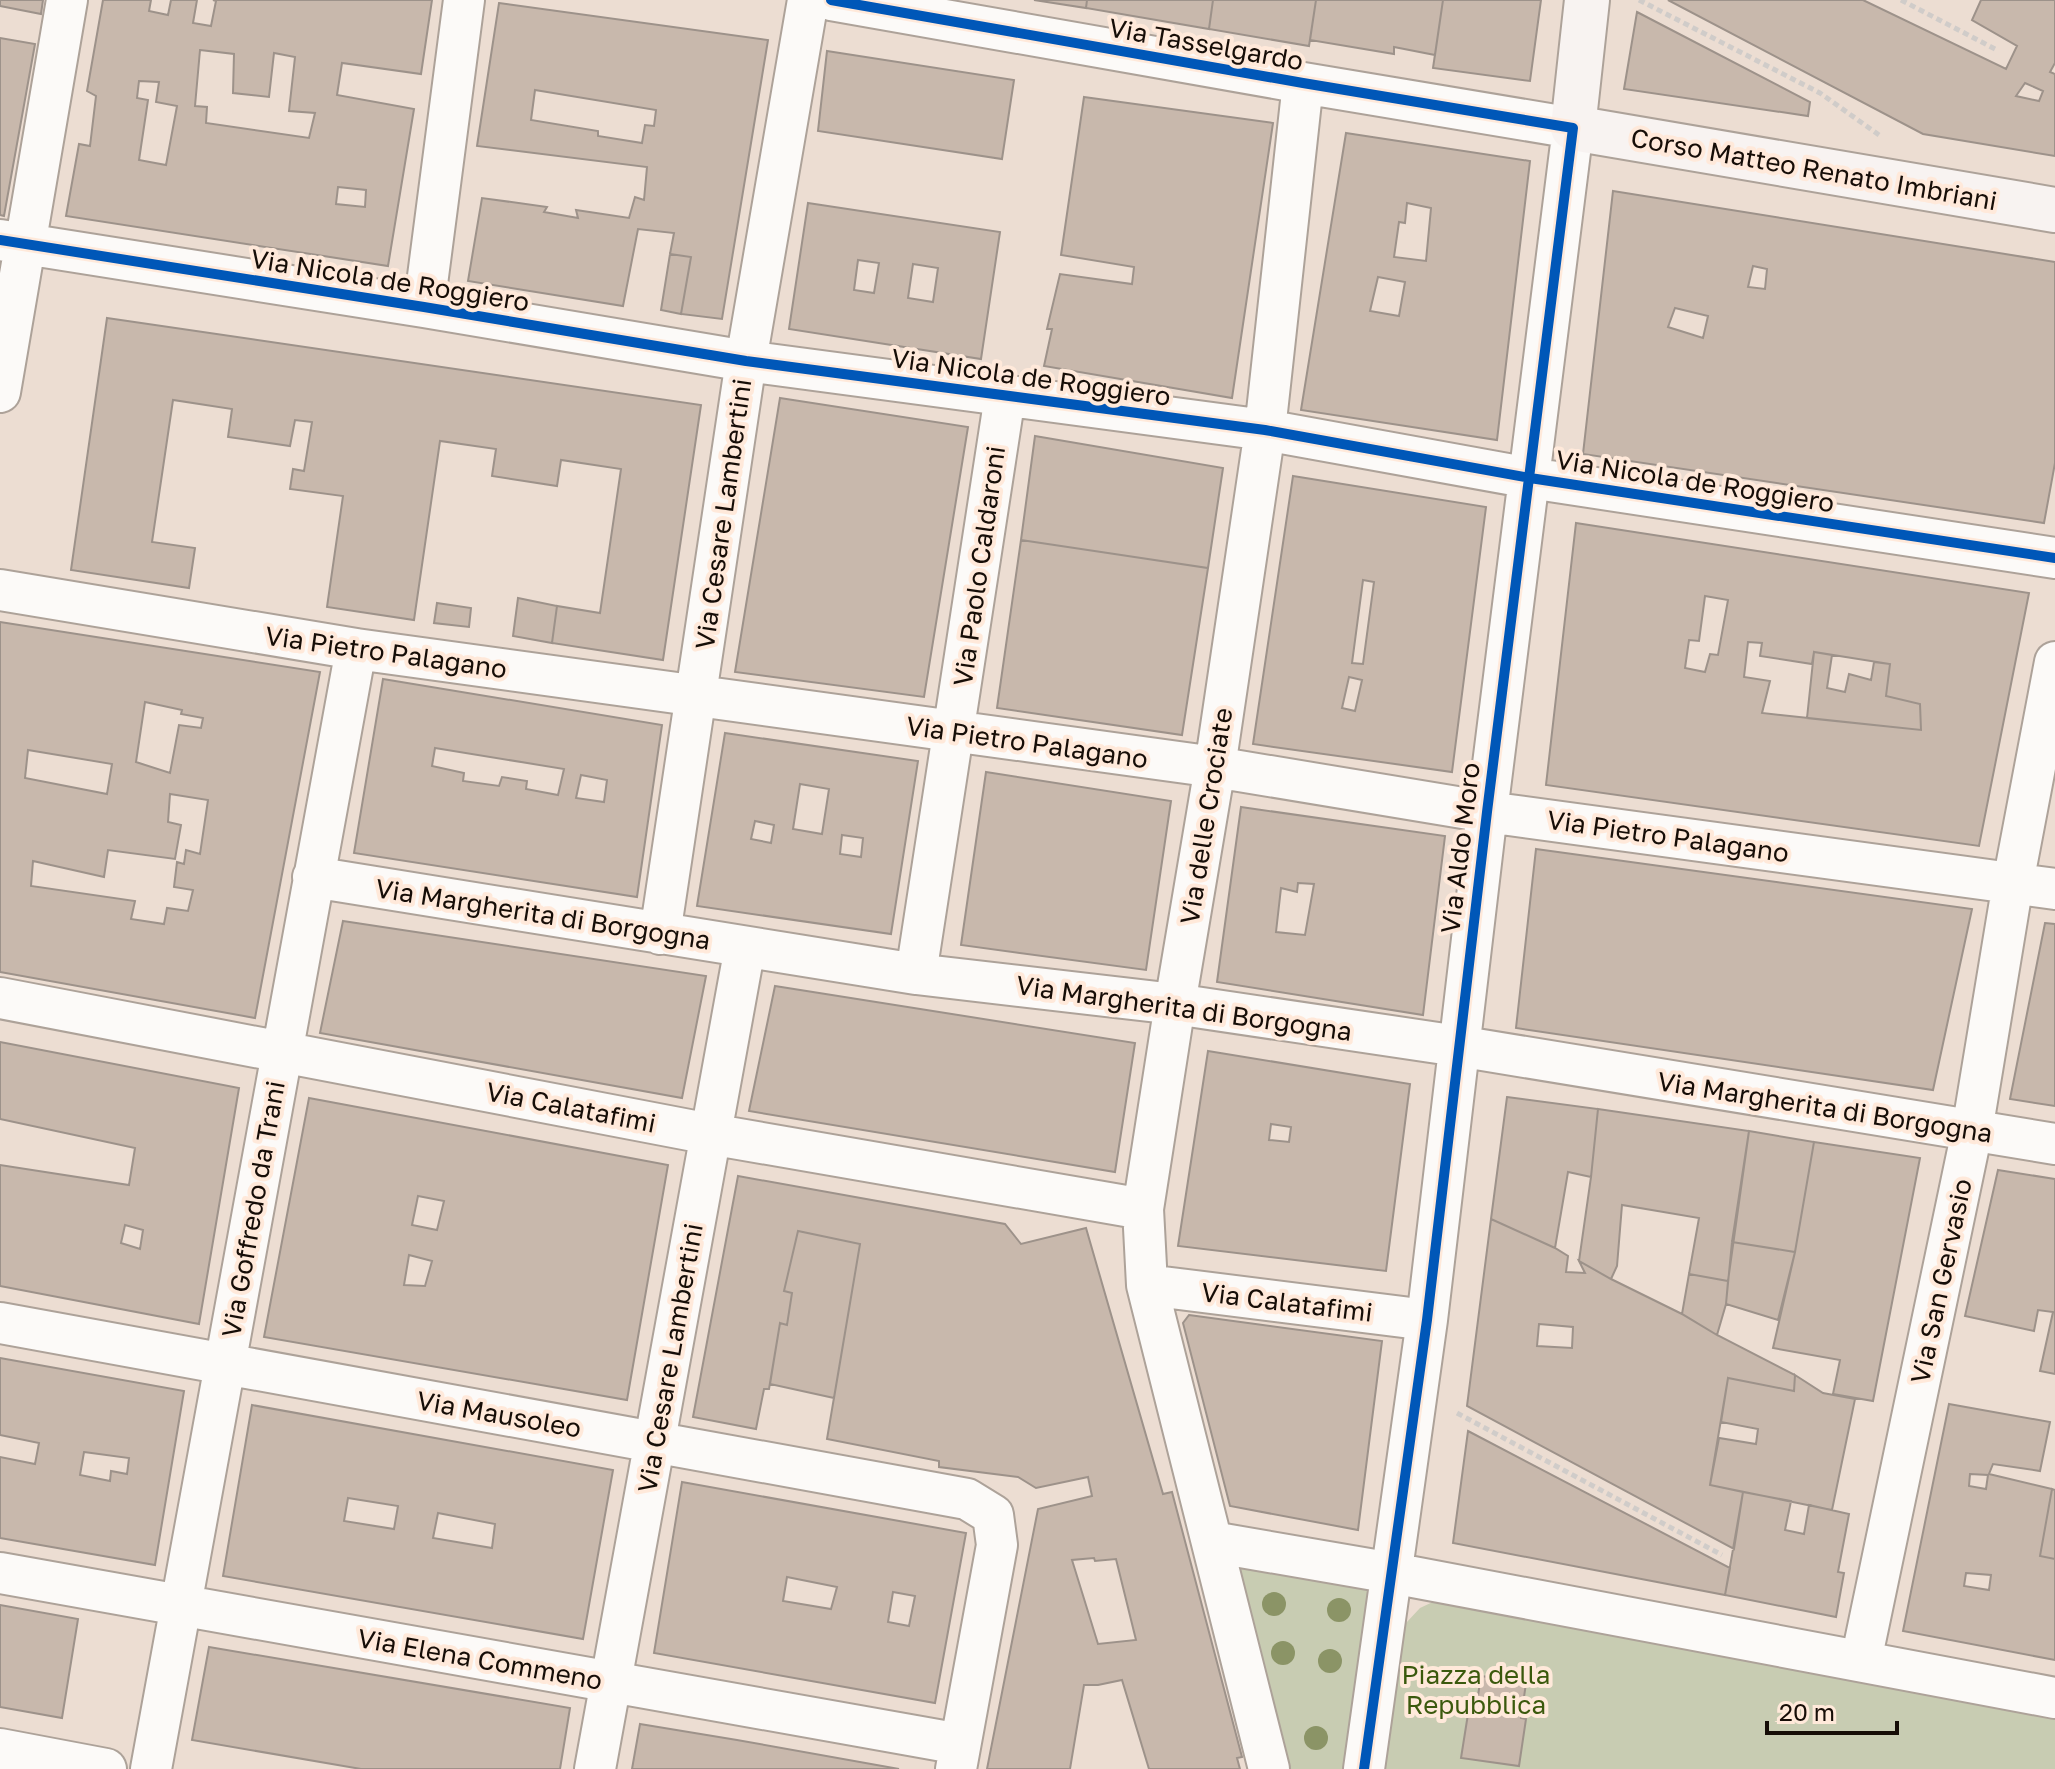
<svg xmlns="http://www.w3.org/2000/svg" width="2055" height="1769" viewBox="0 0 2055 1769" font-family="'Golos Text',sans-serif">
<rect width="100%" height="100%" fill="#ecddd2"/>
<!-- green -->
<path fill="#c8ccb2" d="M1235,1559l144,25 -27,185h-65z
M1437,1600l618,116v53h-672l23,-146 14,-15z"/>
<!-- building -->
<path fill="#c8b8ac" stroke="#9d928a" stroke-width="2" fill-rule="evenodd" d="M0,0h43l-2,14 -41,-8z
M103,0h48l-2,11 19,4 3,-15h26l-4,23 18,3 5,-25 -3,-1h219l-11,74 -79,-11 -5,32 77,14 -26,157 -322,-50 13,-72 11,2 6,-50 -9,-5zM200,50l34,4 -1,39 36,4 5,-44 21,4 -6,54 26,2 -6,25 -103,-15 1,-16 -12,-1zM139,81l20,1 -3,20 21,4 -11,59 -27,-5 9,-60 -11,-2zM338,187l28,3 -1,17 -29,-3z
M1034,0h53l-1,8z
M1087,0h126l-4,29 -123,-21z
M1213,0h103l-7,46 -100,-17z
M1316,0h127l-8,55 -41,-8v7l-84,-14z
M1443,0h98l-11,81 -97,-13z
M1668,0h195l143,69 11,-23 -45,-26 9,-20h74v63l-5,9 5,2v82l-132,-22zM2025,83l18,8 -4,10 -23,-5z
M499,3l269,37 -46,279 -41,-5 10,-57 -21,-3 4,-21 -36,-4 -15,77 -155,-25 14,-83 65,9 -3,5 34,6 -2,-8 53,8 6,-21 9,3 3,-33 -170,-21zM535,90l121,20 -2,16 -9,-1 -3,18 -44,-7v-5l-67,-11z
M1637,12l173,90 -2,14 -184,-27z
M0,38l35,6 -31,172 -4,-1z
M827,51l187,29 -12,79 -184,-28z
M1084,97l189,26 -41,275 -188,-32 8,-37h-5l13,-55 72,10 2,-17 -73,-12z
M1346,133l184,28 -33,279 -196,-30zM1407,203l24,5 -5,53 -32,-4 5,-35 6,1zM1378,277l27,5 -6,34 -29,-5z
M1613,191l442,71v201l-11,60 -461,-69zM1753,266l14,3 -2,20 -17,-2zM1675,308l33,8 -5,22 -35,-11z
M808,203l192,29 -19,127 -192,-30zM858,260l21,3 -5,30 -20,-3zM913,264l25,4 -5,34 -25,-4z
M670,254l21,3 -10,57 -20,-4z
M107,318l594,87 -38,255 -111,-17 5,-37 43,7 21,-144 -60,-9 -4,26 -65,-10 4,-27 -56,-8 -26,179 -87,-13 16,-111 -53,-7 3,-20 11,2 8,-49 -17,-2 -5,26 -62,-9 4,-28 -59,-9 -21,142 43,6 -6,40 -118,-18z
M780,398l188,29 -44,270 -189,-25z
M1035,436l188,32 -15,100 -187,-28z
M1293,476l193,31 -34,265 -199,-28zM1363,580l11,2 -11,82 -11,-1zM1349,677l13,3 -7,31 -13,-3z
M1576,523l453,70 -50,253 -433,-61zM1705,596l23,4 -10,55 -8,-1 -5,18 -20,-4 4,-28 10,1zM1748,642l14,1 -2,13 52,8 2,-12 76,12 -4,32 34,8 1,26 -159,-17 8,-32 -26,-4z
M1021,540l187,28 -26,167 -185,-27z
M518,598l39,8 -5,37 -39,-7z
M437,603l34,5 -2,19 -35,-4z
M0,622l320,50 -65,346 -255,-46zM145,702l37,8 -1,4 22,4 -2,10 -22,-3 -9,48 -34,-11zM28,750l84,14 -5,30 -82,-16zM170,794l38,6 -8,54 -14,-4 -2,14 -7,-2 -3,25 19,3 -5,21 -21,-3 -3,16 -33,-5 4,-18 -104,-15 2,-25 71,16 4,-27 67,9 6,-34 -13,-3z
M1814,652l18,3 -5,33 18,4 4,-18 22,6 3,-18 16,2 -4,32 34,8 1,26 -114,-12z
M383,679l279,46 -25,172 -283,-44zM435,748l129,21 -6,26 -32,-6 1,-8 -25,-4 -3,9 -36,-5 1,-8 -32,-7zM581,775l26,5 -3,22 -28,-4z
M725,733l193,28 -27,173 -194,-28zM800,784l29,5 -7,45 -29,-5zM755,821l19,4 -3,18 -20,-4zM842,835l21,3 -2,19 -21,-3z
M986,772l185,29 -25,169 -185,-25z
M1241,807l204,29 -22,179 -206,-33zM1298,883l16,1 -9,51 -29,-3 5,-44 16,4z
M1536,849l436,60 -39,181 -417,-62z
M343,921l363,55 -24,122 -362,-65z
M2045,923l10,1v182l-45,-7z
M775,986l360,57 -20,129 -366,-61z
M0,1042l239,46 -40,236 -199,-38v-121l129,20 6,-37 -135,-29zM125,1225l18,5 -3,19 -19,-6z
M1208,1051l202,33 -24,187 -208,-25zM1271,1124l20,3 -2,15 -20,-2z
M1507,1097l91,12 -7,68 -23,-5 -13,76 -64,-29z
M309,1098l359,67 -41,235 -363,-63zM418,1196l26,5 -7,29 -25,-5zM409,1255l23,6 -7,25 -21,-1z
M1598,1109l151,22 -21,150 -39,-7 10,-56 -77,-13 -5,61 -6,13 -32,-18 12,-84z
M1749,1131l65,11 -19,110 -63,-10z
M1814,1142l106,16 -47,243 -40,-7 7,-34 -67,-12 22,-96z
M1998,1170l57,9v195l-15,-3 13,-59 -15,-2 -4,21 -69,-15z
M738,1176l267,48 16,20 65,-16 77,266 9,-2 70,265 -5,1 3,11h-91l-27,-89 -24,5h-14l-14,84h-83l51,-260 54,-13 -4,-19 -52,11 -18,-11 -79,-10v-6l-112,-22 33,-195 -62,-13 -14,60 8,2 -5,32 -7,-2 -11,66h-5l-8,40 -63,-12zM1094,1558l1,3 21,-2 20,81 -38,4 -26,-84z
M1491,1219l64,29 13,8 -2,16 19,1 -6,-12 32,18 71,35 35,21 78,40 -1,16 -66,-13 -18,107 33,7 -9,57 -267,-143zM1539,1324l34,3 -1,21 -35,-2z
M798,1231l62,13 -26,154 -64,-14 10,-61 7,2 5,-32 -8,-2z
M1732,1242l63,10 -17,68 -52,-16z
M1689,1274l39,7 -2,23 -9,31 -35,-21z
M1189,1315l193,26 -24,189 -128,-24 -47,-183z
M0,1358l184,33 -29,174 -155,-27v-81l35,7 4,-21 -39,-8zM84,1452l45,6 -2,16 -16,-3 -1,10 -30,-6z
M1795,1375l28,18 32,6 -23,111 -122,-25 9,-47 37,6 2,-15 -37,-7 7,-44 66,13z
M1949,1404l101,18 -10,49 -47,-7 -4,10 63,15 -12,67 15,3v101l-152,-29zM1970,1474l18,1 -2,14 -17,-3zM1966,1573l25,2 -2,15 -25,-4z
M252,1405l361,65 -30,169 -360,-63zM348,1498l50,8 -4,23 -50,-8zM438,1513l57,11 -3,24 -59,-10z
M1468,1431l262,137 -5,27 -272,-52z
M682,1482l284,51 -31,170 -281,-50zM787,1577l50,10 -6,22 -48,-8zM893,1592l22,4 -6,30 -21,-4z
M2052,1489l3,1v69l-15,-3z
M1743,1492l48,9 -6,29 19,4 5,-29 40,9 -11,58 6,1 -8,44 -111,-22z
M0,1605l78,14 -16,99 -62,-11z
M209,1647l361,61 -10,61h-199l-169,-29z
M1501,1672l26,4 -6,42 5,1 -7,47 -58,-8 7,-44 7,1 6,-39 20,3z
M640,1724l97,16 162,29h-267z"/>
<g fill="none" stroke-linecap="round" stroke-linejoin="round">
<!-- minor casing -->
<g stroke="#ada299" stroke-width="44">
<path id="minor" d="M831,0l472,83 270,45 -86,684 -60,508 -63,449
M0,240l424,67 322,54 519,69 265,48 525,80
M424,307l40,-307
M0,392l67,-392
M0,590l356,59 859,118 272,45 568,77
M313,877l603,97 259,30 283,42 597,98
M660,934l86,-573 62,-361
M916,974l89,-578
M0,998l710,136 433,75
M1147,1285l280,35
M0,1323l967,176 26,16 4,30 -41,224
M1212,1542l180,31 663,125
M0,1573l960,171
M1861,1661l111,-530 41,-248 42,-221
M0,1749l106,20
M151,1769l205,-1120
M595,1769l150,-822
M1269,1769l-122,-484 -4,-76 32,-205 40,-237 50,-337 38,-347"/>
</g>
<!-- secondary casing -->
<g stroke="#ada299" stroke-width="48">
<path id="secondary" d="M1587,0l-14,128 482,82"/>
</g>
<!-- path -->
<path stroke="#d0ccc9" stroke-width="5" stroke-dasharray="6 4" stroke-linecap="butt" d="M1639,0l181,93 59,42
M1901,0l96,50
M1457,1413l265,142"/>
<!-- minor -->
<use href="#minor" stroke="#fcfaf8" stroke-width="40"/>
<!-- secondary -->
<use href="#secondary" stroke="#f8f3f1" stroke-width="44"/>
<!-- cycleway casing -->
<g stroke="#ffe9da" stroke-width="15">
<path id="cycleway" d="M831,0l472,83 270,45 -86,684 -60,508 -63,449
M0,240l424,67 322,54 519,69 265,48 525,80"/>
</g>
<!-- cycleway -->
<use href="#cycleway" stroke="#0057b8" stroke-width="10"/>
</g>
<!-- trees -->
<g fill="#8b9466">
<circle cx="1274" cy="1604" r="12"/>
<circle cx="1339" cy="1610" r="12"/>
<circle cx="1283" cy="1653" r="12"/>
<circle cx="1330" cy="1661" r="12"/>
<circle cx="1316" cy="1738" r="12"/>
</g>
<g text-anchor="middle" dominant-baseline="central" stroke-width="8" stroke-linejoin="round" paint-order="stroke">
<!-- street labels -->
<g font-size="26" fill="#160d07" stroke="#ffe9da">
<text transform="translate(1206 44) rotate(10)">Via Tasselgardo</text>
<text transform="translate(1814 169) rotate(10)">Corso Matteo Renato Imbriani</text>
<text transform="translate(390 280) rotate(9)">Via Nicola de Roggiero</text>
<text transform="translate(1031 377) rotate(8)">Via Nicola de Roggiero</text>
<text transform="translate(1695 481) rotate(9)">Via Nicola de Roggiero</text>
<text transform="translate(723 514) rotate(-82)">Via Cesare Lambertini</text>
<text transform="translate(979 566) rotate(-82)">Via Paolo Caldaroni</text>
<text transform="translate(386 652) rotate(8)">Via Pietro Palagano</text>
<text transform="translate(1027 742) rotate(8)">Via Pietro Palagano</text>
<text transform="translate(1206 816) rotate(-81)">Via delle Crociate</text>
<text transform="translate(1668 836) rotate(8)">Via Pietro Palagano</text>
<text transform="translate(1460 848) rotate(-83)">Via Aldo Moro</text>
<text transform="translate(543 914) rotate(9)">Via Margherita di Borgogna</text>
<text transform="translate(1184 1008) rotate(8)">Via Margherita di Borgogna</text>
<text transform="translate(571 1107) rotate(11)">Via Calatafimi</text>
<text transform="translate(1825 1107) rotate(9)">Via Margherita di Borgogna</text>
<text transform="translate(253 1209) rotate(-80)">Via Goffredo da Trani</text>
<text transform="translate(1941 1281) rotate(-78)">Via San Gervasio</text>
<text transform="translate(1287 1302) rotate(7)">Via Calatafimi</text>
<text transform="translate(670 1358) rotate(-80)">Via Cesare Lambertini</text>
<text transform="translate(499 1414) rotate(10)">Via Mausoleo</text>
<text transform="translate(480 1659) rotate(10)">Via Elena Commeno</text>
</g>
<!-- park labels -->
<g font-size="26" fill="#3b590d" stroke="#ffe9da">
<text x="1476" y="1674">Piazza della<tspan x="1476" dy="30">Repubblica</tspan></text>
</g>
</g>
<!-- scale -->
<path d="M1767 1721v12h130v-12" fill="none" stroke="#160d07" stroke-width="4"/>
<text x="1779" y="1721" font-size="24" fill="#160d07" stroke="#ffe9da" stroke-width="6" paint-order="stroke">20 m</text>
</svg>
